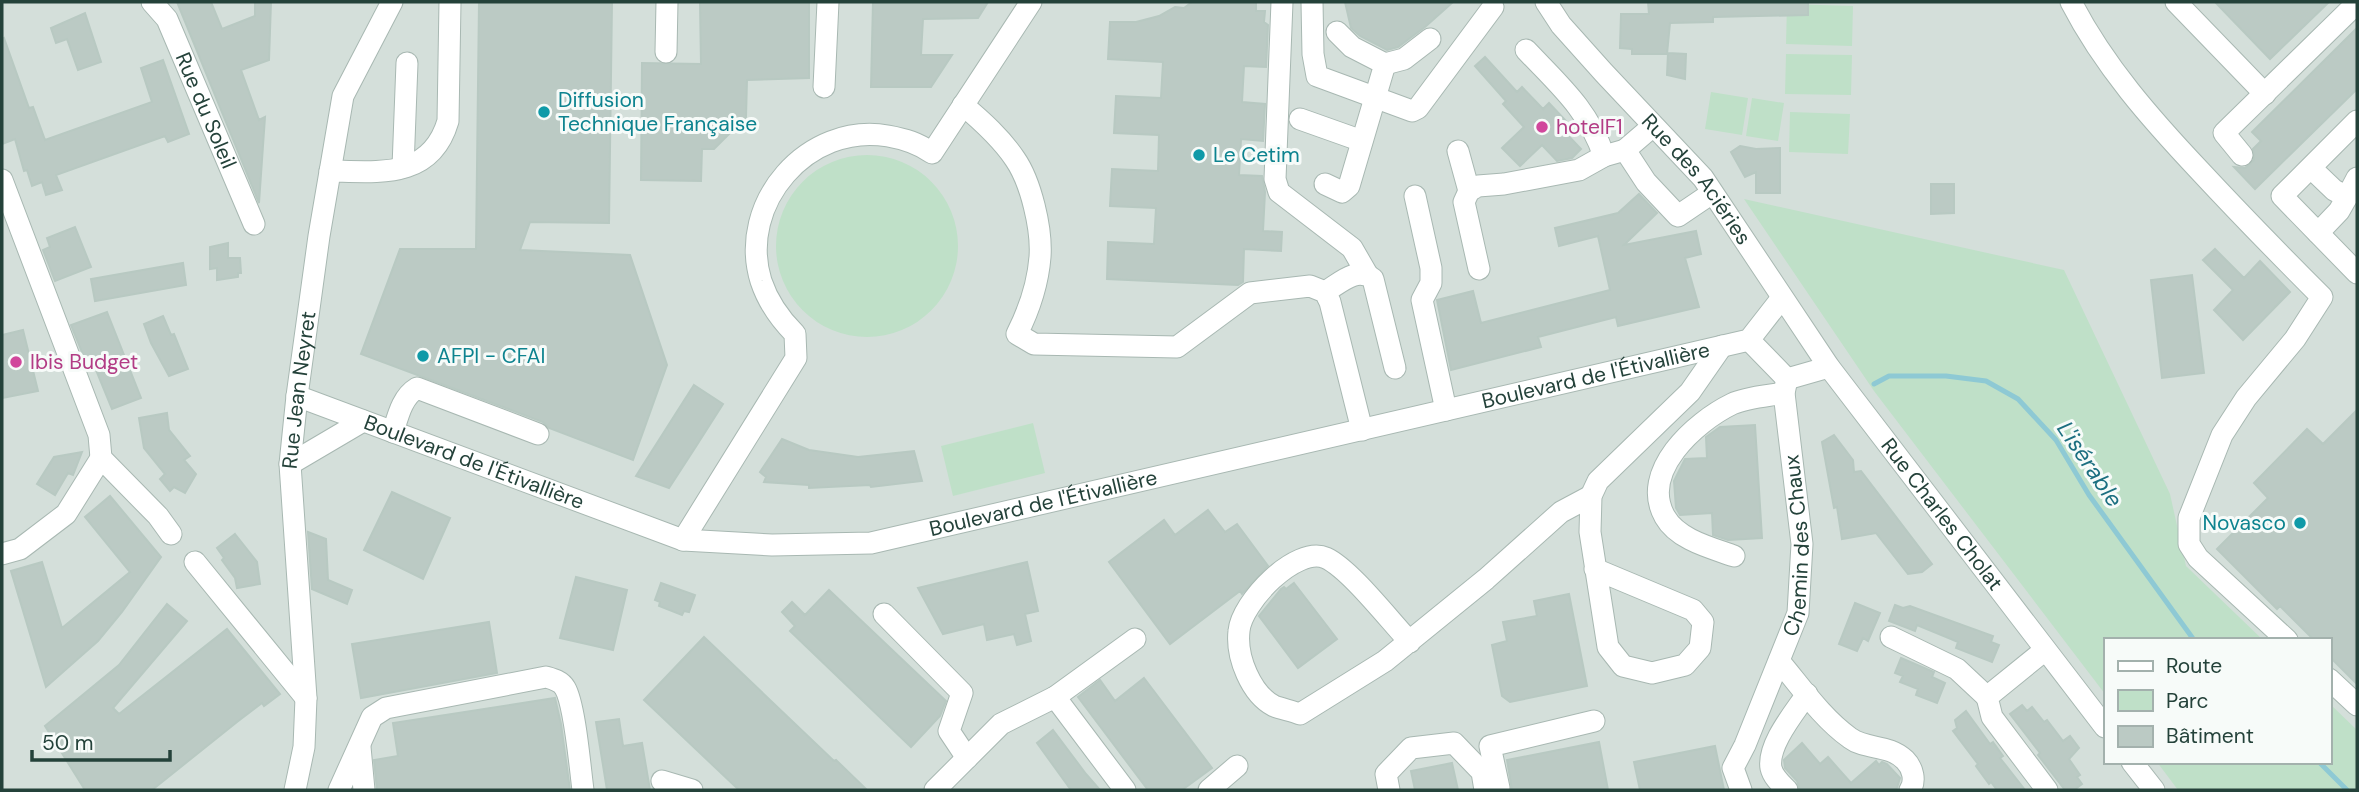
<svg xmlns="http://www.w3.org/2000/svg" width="2359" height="792" viewBox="0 0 2359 792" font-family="'DM Sans',sans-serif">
<rect width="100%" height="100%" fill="#e6efeb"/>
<!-- built -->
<path fill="#d4dfda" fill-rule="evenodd" d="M2,2h2355v788h-2355zM2105,640h224v122h-224z"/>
<!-- green -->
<path fill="#bfe0c8" d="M1787,4l66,2 -1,40 -66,-2z
M1786,54l66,1 -1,40 -66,-1z
M1711,92l37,6 -6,37 -37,-6z
M1752,98l32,5 -6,38 -32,-5z
M1790,112l60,2 -2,40 -59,-2z
M776 246a91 91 0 1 1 182 0a91 91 0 1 1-182 0Z
M1744,199l320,71 106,224 16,72 77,74h-158v54l-231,-303z
M1033,423l12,50 -92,23 -12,-50z
M2329,703l28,27v60h-179l-21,-28h172z"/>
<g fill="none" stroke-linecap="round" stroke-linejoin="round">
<!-- stream -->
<path stroke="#8ec9d4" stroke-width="5" d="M1874,384l15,-8h57l40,5 32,18 38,41 33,55 105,145
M2319,762l28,28"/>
</g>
<!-- building -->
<path fill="#bbcac4" stroke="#b8c9c2" stroke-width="2" d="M177,2h34l11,27 33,-13v-14h16l-2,58 -28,10 18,50 6,-3 -6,86z
M479,2h133l-3,221 -79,-1 -10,28 110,5 37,110 -34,95 -84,-32 -6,-6 -182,-68 39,-105h76z
M700,2h109v76l-62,2 -1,37 -32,32h-12l-1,32 -60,-1 1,-117 59,1z
M873,2h115l-10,16 -55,1 -2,36h31l-21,32h-60z
M1192,2h64v9h9l-1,11 4,3 -2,42 -22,-1 -2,36 23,2 -2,37 -22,-2 -2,36 23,1 3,16 -2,39 19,1 -1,19 -37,-2 -1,33 -5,3 -131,-6 1,-37 46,2 2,-36 -46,-2 2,-37 46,2 1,-36 -45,-2 2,-37 45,2 2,-36 -55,-3 2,-37h26l23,-6 16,-9 9,1z
M1345,2h108l-28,25 -27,20 -11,3 -27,-14 -9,-8z
M1648,2h160v13l-95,2v5l-43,1 -3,31h-35v-5l-12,-1 1,-34h28z
M2215,2h114l-59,57z
M85,13l16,49 -23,8 -11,-31 -11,4 -5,-15z
M2357,28v61l-102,100 -21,-22 11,1 9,-8 -1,-11 8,-8 -9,-9z
M4,38l25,70 4,-1 12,33 107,-38 -11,-34 22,-8 26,74 -21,8 -3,-6 -109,39 6,15 -16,5 -4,-13 -10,4 -5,-16 -3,1 -9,-32 -13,5v-105z
M1668,53l18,1 -1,25 -18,-4z
M1485,57l32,35 5,-5 21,22 6,-6 17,18 -6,6 21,22 -9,9 -15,3 -15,-16 -22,21 -18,-18 22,-21 -21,-23 3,-3 -31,-35z
M1740,146l16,3 24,-1v45h-24v-21l-11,5 -14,-25z
M1931,184h23v29l-23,1z
M1639,194l18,19 -33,32 72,-14 5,23 -16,4 14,49 -81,19 -2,-9 -78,20 3,10 -90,23 -14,-70 36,-9 8,32 129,-33 -12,-54 -39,10 -4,-18 63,-15z
M75,227l16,40 -36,14 -12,-31 7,-3 -3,-9z
M228,243v15h12l1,15h-3v4l-21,3v-12l-7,1v-22z
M2215,249l29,29 16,-17 30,31 -47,48 -29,-30 19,-20 -30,-30z
M183,263l3,22 -91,16 -4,-22z
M2192,275l12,98 -42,5 -11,-98z
M107,312l34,86 -29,11 -18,-44 -6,2 -17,-42z
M163,316l8,19 3,-1 14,35 -19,7 -18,-33 -7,-19z
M23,330l15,61 -36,7v-63z
M694,385l29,19 -28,44 -26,40 -33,-12z
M2357,410v274l-28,-28v-16h-15l-34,-34 -3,3 -60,-60 51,-51 -14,-15 53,-54 16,15z
M167,413l2,17 21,26 -6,4 12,14 -11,19 -11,-6 -4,4 -10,-12 5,-5 -21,-26 -5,-30z
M1755,425l7,113 -34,2 -15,-5 -1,-22 -32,2 -4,-7 -2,-27 11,-22 22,-1 -1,-21 14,-10z
M1834,435l19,25 1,12 7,-1 71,93 -10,8 -14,2 -32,-41 -34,6 -5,-32 -3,1 -12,-66z
M782,439l27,11 49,7 56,-6 8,30 -51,6 -1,-2 -61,3v-3l-45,-3 2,-5 -6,-5z
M82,452l-9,23 -5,-2 -13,22 -18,-11 17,-27z
M392,492l58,26 -27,61 -59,-29z
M110,496l51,61 -39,55 -24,29 -52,46 -35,-116 31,-9 20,66 68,-56 -45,-55z
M1208,510l17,22 12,-8 31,42 -26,28 -2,-3 -70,53 -61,-82 55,-42 11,15z
M308,532l18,7 2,41 24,10 -5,14 -35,-15z
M235,534l22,28 3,22 -23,4 -2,-10 -13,-18 2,-2 -7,-10z
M1027,562l11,49 -13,3 6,27 -14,4 -3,-11 -27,6 -3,-16 -41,10 -25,-46z
M576,577l51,13 -14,60 -53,-12z
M661,583l34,12 -6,17 -5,-1 -2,4 -23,-9 1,-4 -5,-2z
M1294,583l43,56 -39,29 -39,-52 22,-27 3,-2 2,2z
M829,590l117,111 -6,15 -29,31 -121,-116 5,-5 -13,-14 10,-10 13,13z
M1569,594l18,92 -77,16 -8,-6 -10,-51 15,-4 -4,-19 34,-6 -3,-15z
M1855,603l25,10 -12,28 -5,-3 -6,13 -18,-7z
M167,604l20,17 -74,87 6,6 108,-85 53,65 -16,12 -2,-3 -25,19 -85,68h-67l-40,-64 74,-61z
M1895,605l8,3 7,-2 83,30 -2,6 8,3 -7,17 -36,-14 2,-6 -7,-3 -34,-14 -2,6 -26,-10z
M489,622l8,51 -136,25 -9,-54z
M704,637l130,124 2,-1 31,30h-128l-95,-90z
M1901,658l33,14 -2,5 13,6 -8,20 -21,-8 2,-6 -18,-7 3,-6 -8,-3z
M1144,678l68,90 -30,22h-34l-70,-93 22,-17 15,21z
M555,698l6,26 9,66h-193l-3,-30 24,-4 -5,-33z
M2022,705l5,6 5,-4 12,15 3,-2 16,21 7,-5 9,12 -10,11 11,16 -3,2 5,7 -8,6h-9l-27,-35 2,-2 -30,-39z
M1966,711l24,33 3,-2 10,14 -3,2 25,32h-28l-6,-8 -2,2 -13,-18 2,-2 -25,-33 4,-3 -2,-8z
M619,719l4,27 19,-3 8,47h-43l-11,-68z
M1053,730l33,44 14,16h-29l-34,-47z
M1599,742l9,48h-96l-5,-30z
M1802,743l18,21 8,-7 23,26 25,-22 3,4 3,-3 5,2 13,14 -3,10 -2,2h-95l-3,-9 -12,-13 -1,-8z
M1715,746l9,44h-84l-6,-28z
M1452,763l6,27h-43l-4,-19z"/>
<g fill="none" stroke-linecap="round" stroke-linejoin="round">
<!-- minor casing -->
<g stroke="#a8b8b2" stroke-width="23">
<g id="minor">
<path id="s1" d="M152,2l15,17 87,205"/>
<path d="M1282,2l-7,177 4,13 73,56 15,26"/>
<path d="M1312,2l1,52 4,22 95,35 6,-3 75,-101"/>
<path id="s2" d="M1546,2l15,23 43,48 99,105 126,189 276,360"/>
<path d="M2071,2c33,64 80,117 129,169 40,43 81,85 122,126l-27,42 -49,59 -24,37 -33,83v26l9,14 89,82"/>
<path d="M2176,2l89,92"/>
<path d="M1526,50c33,35 62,59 78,106"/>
<path d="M666,52l1,-50"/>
<path d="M1385,64l19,-5 26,-20"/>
<path d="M824,87l4,-85"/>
<path d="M963,105c19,16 38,33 52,54 16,23 27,70 25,98 -2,26 -11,53 -23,77l17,10 143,3 73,-54 60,-7 15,6 5,10 32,128"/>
<path d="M1300,119l62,22"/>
<path d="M2357,121l-75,75 75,77"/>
<path d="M1653,126l-28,24 21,32 32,34 34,-23"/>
<path d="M1458,151l11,40"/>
<path d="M2242,155l-18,-22 133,-130"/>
<path d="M403,167l4,-104"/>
<path d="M2311,168l23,22 13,7 10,-19"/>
<path d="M330,171c50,1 101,8 118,-50l2,-119"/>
<path d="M2,180l97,255 2,23"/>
<path d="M1325,184l17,8 7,-6 36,-122 -33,-17 -15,-15"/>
<path d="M1415,196l16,72v15l-9,17 24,110"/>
<path d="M2318,233l21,-22 8,-14"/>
<path d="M1479,269l-15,-67 5,-11 9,-5 26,-2 75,-14 25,-14 21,-6"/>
<path d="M1325,292c15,-9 32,-26 48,-13l22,89"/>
<path d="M1749,340l38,39"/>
<path d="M1787,379l42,-12"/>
<path id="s3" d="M297,396l386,144 89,5 99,-2 878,-203 32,-41"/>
<path d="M393,432c5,-16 9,-35 24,-44l121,46"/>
<path d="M101,458l57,58 13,18"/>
<path d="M290,464l73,-43"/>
<path d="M683,540l113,-182 -1,-24c-15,-15 -27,-32 -34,-53 -24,-78 47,-159 127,-145 17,3 30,7 44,17l99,-151"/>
<path d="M2,554l18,-5 46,-35 35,-56"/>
<path d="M1734,556c-22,-8 -56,-16 -69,-39 -26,-45 30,-95 67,-113 15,-7 36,-8 52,-11"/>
<path d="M195,562l111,136"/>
<path d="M1595,569l98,41 10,12 -3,26 -15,17 -33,8 -29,-7 -15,-19 -18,-115 1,-36 7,-15 92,-89 32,-46"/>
<path d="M884,614l78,79 -13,38 18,27"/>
<path d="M1891,637l66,32 30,28"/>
<path d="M1410,642c-20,-21 -60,-73 -84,-84 -30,-13 -85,45 -87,73 -3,26 12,63 35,75 8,3 18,5 26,8l85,-53 101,-82 75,-67 30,-16"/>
<path d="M2045,650l-58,47 5,20 55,73"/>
<path d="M1779,661c22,26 43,57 71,77 16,12 39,6 55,22 8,8 11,21 5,30"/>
<path d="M2329,679l28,26"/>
<path d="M1055,697l70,93"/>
<path d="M360,747l4,43"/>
<path d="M2132,762l22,28"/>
<path d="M662,781l30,9"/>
<path d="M1499,788l-9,-42 104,-25"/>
<path id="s4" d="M295,790l9,-43 2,-49 -16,-234 7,-68 22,-160 24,-140 49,-94"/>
<path d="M339,790l33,-73 14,-9 160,-31c7,2 15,4 19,11 10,17 15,80 18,102"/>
<path d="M935,790l66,-66 54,-27 80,-58"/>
<path d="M1209,790l28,-24"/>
<path d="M1389,790l-3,-16 25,-26 43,-5 28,29 3,18"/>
<path id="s5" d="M1741,790l-8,-22 12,-23 53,-132 4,-69 -18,-151 3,-14"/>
<path d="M1787,790c-6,-6 -14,-13 -16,-22 -4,-23 24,-56 36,-74"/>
</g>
</g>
<!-- minor -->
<use href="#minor" stroke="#fff" stroke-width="21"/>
</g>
<!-- markers -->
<g fill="#0f9aa8" stroke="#f7fbf9" stroke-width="2.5">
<circle cx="544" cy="112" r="7"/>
<circle cx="1199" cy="155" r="7"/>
<circle cx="423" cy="356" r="7"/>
<circle cx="2300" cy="523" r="7"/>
</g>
<g fill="#d1479c" stroke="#f7fbf9" stroke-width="2.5">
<circle cx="1542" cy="127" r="7"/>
<circle cx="16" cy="362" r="7"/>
</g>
<g text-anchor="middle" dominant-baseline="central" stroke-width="6" stroke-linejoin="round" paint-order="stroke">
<!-- culture labels -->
<g font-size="21" fill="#0d838f" stroke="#f7fbf9" text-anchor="start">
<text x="558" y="100">Diffusion<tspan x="558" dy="24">Technique Française</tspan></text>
<text x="1213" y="155">Le Cetim</text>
<text x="437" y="356">AFPI - CFAI</text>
<text x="2286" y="523" text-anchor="end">Novasco</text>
</g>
<!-- street labels -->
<g font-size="21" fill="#24423a" stroke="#f7fbf9">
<text stroke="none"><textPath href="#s1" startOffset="122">Rue du Soleil</textPath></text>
<text stroke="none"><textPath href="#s2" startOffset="233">Rue des Aciéries</textPath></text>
<text stroke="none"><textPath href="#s3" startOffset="1344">Boulevard de l'Étivallière</textPath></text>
<text stroke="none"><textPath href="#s4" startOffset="402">Rue Jean Neyret</textPath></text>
<text stroke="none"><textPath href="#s3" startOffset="189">Boulevard de l'Étivallière</textPath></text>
<text stroke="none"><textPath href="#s3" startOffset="777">Boulevard de l'Étivallière</textPath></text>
<text stroke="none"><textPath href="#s2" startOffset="649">Rue Charles Cholat</textPath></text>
<text stroke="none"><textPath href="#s5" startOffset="259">Chemin des Chaux</textPath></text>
</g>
<!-- hotel labels -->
<g font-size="21" fill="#b23c85" stroke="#f7fbf9" text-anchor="start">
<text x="1556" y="127">hotelF1</text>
<text x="30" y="362">Ibis Budget</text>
</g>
<!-- water labels -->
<g font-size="23" font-style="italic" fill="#1c6f80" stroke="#f7fbf9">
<text transform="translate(2090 464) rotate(56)">L'isérable</text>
</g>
</g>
<!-- border -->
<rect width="2359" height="792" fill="none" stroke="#24423a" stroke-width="7"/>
<!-- legend -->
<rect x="2104" y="638" width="228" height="126" fill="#f7fbf9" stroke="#a3b1ad" stroke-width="2"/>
<rect x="2118" y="661" width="35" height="10" fill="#ffffff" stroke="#a3b1ad" stroke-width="2"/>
<text x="2166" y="673" font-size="21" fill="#24423a">Route</text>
<rect x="2118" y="690" width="35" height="21" fill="#bfe0c8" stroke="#a3b1ad" stroke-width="2"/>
<text x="2166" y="708" font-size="21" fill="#24423a">Parc</text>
<rect x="2118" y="726" width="35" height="21" fill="#bbcac4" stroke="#a3b1ad" stroke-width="2"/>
<text x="2166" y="743" font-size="21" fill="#24423a">Bâtiment</text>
<!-- scale -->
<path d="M32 750v10h138v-10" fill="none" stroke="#24423a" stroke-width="3.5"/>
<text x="42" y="750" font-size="21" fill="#24423a" stroke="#f7fbf9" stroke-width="5" paint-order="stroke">50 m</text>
</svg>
